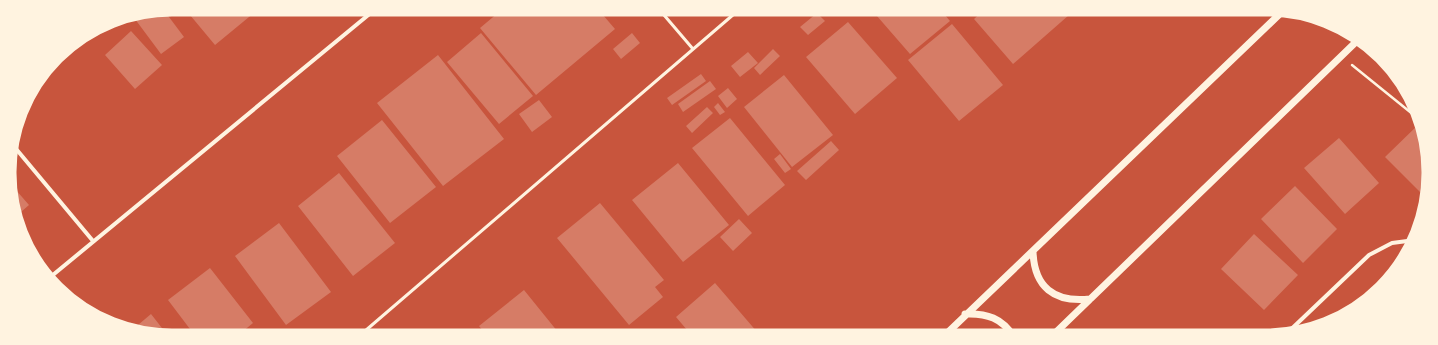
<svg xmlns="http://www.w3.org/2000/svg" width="1438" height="345" viewBox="0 0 1438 345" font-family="'Source Serif 4',serif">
<rect width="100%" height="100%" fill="#c8553d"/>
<!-- building -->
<path fill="#d67c66" d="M188,7h73l-46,38 -30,-36z
M505,7l92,1 18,21 -79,66 -56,-67z
M870,8h69l11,13 -40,33z
M986,8h91l-64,56 -39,-45z
M163,9l21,28 -23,17 -29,-39z
M817,13l8,8 -17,14 -8,-8z
M848,22l49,56 -42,36 -49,-57z
M952,24l51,61 -44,36 -51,-61z
M131,31l31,34 -27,24 -30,-34z
M481,33l52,63 -34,28 -52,-62z
M632,33l8,10 -19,16 -8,-10z
M773,49l7,7 -20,19 -6,-7z
M748,52l10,11 -18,14 -9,-11z
M438,55l66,84 -61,47 -66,-83z
M701,74l5,7 -34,24 -5,-7z
M784,75l49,60 -41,32 -48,-60z
M710,81l6,8 -33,23 -5,-8z
M728,88l9,11 -10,9 -9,-12z
M539,100l13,17 -20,15 -13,-18z
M718,103l7,9 -5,3 -6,-8z
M707,107l6,6 -21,20 -6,-7z
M730,118l55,67 -37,31 -56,-68z
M382,120l54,67 -46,36 -53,-67z
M1420,123l5,7 5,64 -2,6 -43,-43z
M1339,138l40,45 -34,31 -41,-46z
M831,141l8,9 -33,30 -9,-9z
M780,154l11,15 -6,4 -11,-14z
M678,163l51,62 -46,37 -51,-62z
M339,173l56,70 -42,33 -55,-70z
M9,182l20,23 -15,13 -1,-2z
M1295,186l42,43 -34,34 -42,-44z
M600,203l64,77 -9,7 8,10 -34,28 -72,-87z
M739,219l13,14 -19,18 -13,-14z
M279,223l52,69 -45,33 -51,-69z
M1254,234l44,41 -34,35 -43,-41z
M210,268l43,55 -17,14h-40l-28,-37z
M715,283l43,50 -4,4h-61l-17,-20z
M524,290l38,47h-74l-9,-11z
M151,314l18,23h-18l-19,-7z"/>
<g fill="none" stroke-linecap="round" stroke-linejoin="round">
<!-- path -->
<path stroke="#fff3e0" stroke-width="2.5" d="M1352,65l68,55"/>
<!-- service -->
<path stroke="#fff3e0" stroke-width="3" d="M658,8l35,41
M358,337l383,-329"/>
<!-- minor -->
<path stroke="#fff3e0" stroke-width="4" d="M12,144l81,97
M48,279l330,-272
M1283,337l86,-82 23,-12 23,-3"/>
<!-- tertiary -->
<path stroke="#fff3e0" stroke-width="7" d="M1033,251c1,36 21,52 57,48
M965,314c22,-1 37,4 49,23
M943,337l343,-329
M1051,337l308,-298"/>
</g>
<!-- crop -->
<path d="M0 0H1438V345H0ZM172 14H1266A158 158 0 0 1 1424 172V173A158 158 0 0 1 1266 331H172A158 158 0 0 1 14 173V172A158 158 0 0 1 172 14Z" fill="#fff3e0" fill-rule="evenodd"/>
<path fill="none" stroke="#fff3e0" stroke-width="5" d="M172 14H1266A158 158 0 0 1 1424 172V173A158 158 0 0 1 1266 331H172A158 158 0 0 1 14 173V172A158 158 0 0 1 172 14Z"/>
</svg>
